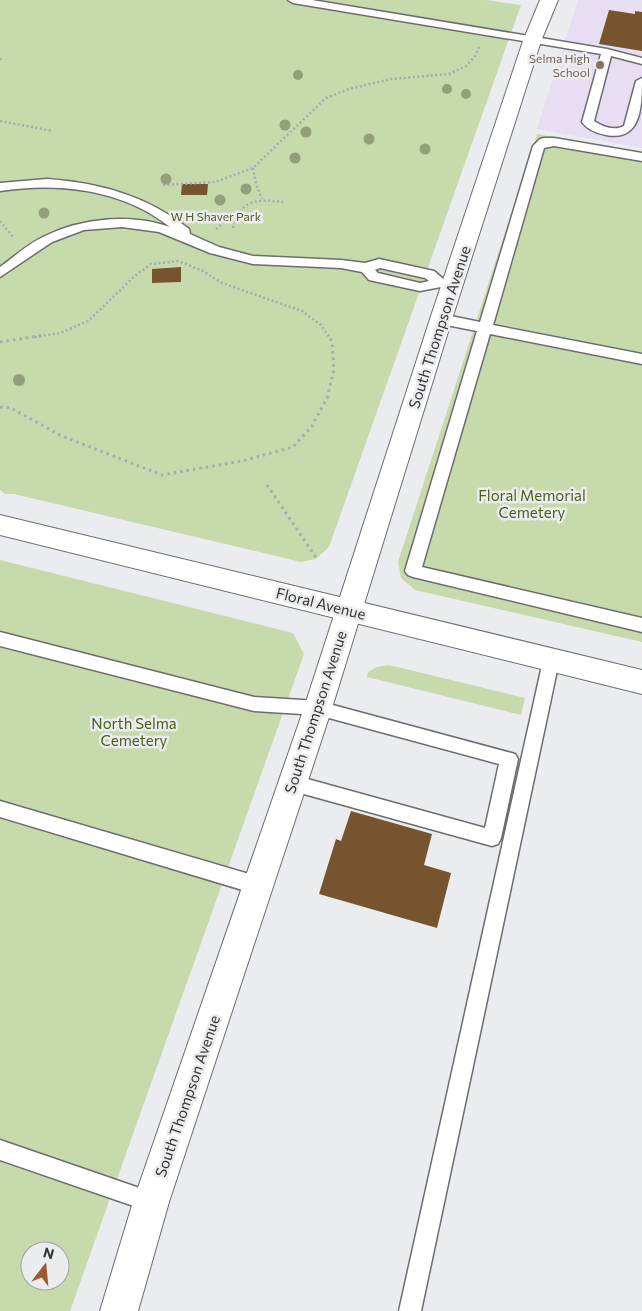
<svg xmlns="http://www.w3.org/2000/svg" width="642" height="1311" viewBox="0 0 642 1311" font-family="Commissioner,sans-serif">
<rect width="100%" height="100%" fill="#ebecf0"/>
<!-- education -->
<path fill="#e7def3" d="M578,0h64v148l-105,-19z"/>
<!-- green -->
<path fill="#c7daab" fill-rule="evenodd" d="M0,0h486l35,5 -192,542 -13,12 -15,3 -287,-68h-9l-5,-4z
M537,134l105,19v489l-227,-52 -14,-12 -3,-16z
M0,560l293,73 11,21 -234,657h-70zM30,1251h30v30h-30z
M389,665l136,33 -4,17 -154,-38 1,-5 9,-5z"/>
<!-- building -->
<path fill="#76552e" d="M609,10l26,4v-3l7,1v39l-43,-7z
M182,184h26l-1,11h-26z
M181,267v15l-29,1v-14z
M351,811l81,23 -8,31 27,8 -14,55 -118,-34 17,-55 5,2z"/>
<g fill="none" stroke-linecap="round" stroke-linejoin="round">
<!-- service casing -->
<g stroke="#6d6d71" stroke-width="3">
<path id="service" d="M288,0h24l295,49 35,9v6l-31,-8 -17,65c9,6 20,10 30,5l12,-45 6,-3c0,27 0,64 -36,57 -10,-2 -18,-5 -24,-13l19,-68 -308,-51z
M544,138h10l88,15v8l-88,-15 -10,2 -51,177 149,29v10l-152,-30 -68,233 220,51v14l-229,-55 -5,-2 -3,-4 72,-240 -36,-7 -5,-2 -2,-3 2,-3 5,-2 39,8 53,-176 7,-7z
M47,179c54,4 100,17 142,50l1,5 29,13 34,9 88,4 24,3 14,-4 55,12 14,12 -2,3 -26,5 -51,-11 -7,-8 -21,-4 -88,-4 -43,-11 -51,-21 -37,-5 -38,3 -32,12 -52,35v-10c14,-10 29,-24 45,-31 37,-18 86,-23 125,-9 -48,-38 -112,-45 -170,-36v-8zM380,268l45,10 4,3 -9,2 -42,-10 -3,-3z
M0,632l254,65 64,4 197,53 3,5 -17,79 -3,6 -6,2 -199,-55 -6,-2 -3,-6 3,-6 6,-2 192,53 14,-64 -181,-49 -64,-4 -254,-65z
M551,654l6,2 2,5 -138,650h-22l144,-650 2,-5z
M0,801l259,76 6,3 3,6 -3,6 -6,3 -259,-78z
M0,1140l151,52 7,3 3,7 -3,7 -7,3 -151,-52z"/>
</g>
<!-- minor casing -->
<g stroke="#6d6d71" stroke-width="2">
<path id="minor" d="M540,0h18l-17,41 -89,278 -120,389 -163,494 -31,109h-38l33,-109 171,-494 126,-389 93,-278z"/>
</g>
<!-- secondary casing -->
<g stroke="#6d6d71" stroke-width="2">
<path id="secondary" d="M0,515l642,155v24l-642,-159z"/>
</g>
<!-- path-far1 -->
<path stroke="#a9aaad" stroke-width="2.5" stroke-dasharray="2 2.5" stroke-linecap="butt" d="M0,60l1,-2
M0,121l53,10
M253,168l3,16 6,15
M163,185l52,-3 38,-14 73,-70 23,-9 42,-10 58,-5 17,-8 9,-10 4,-9
M0,221l14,17
M233,228c7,-29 24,-29 50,-26
M216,229l7,-6
M35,337l25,-4 28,-12 48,-46 15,-11 27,-3 25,10 19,12 80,28 19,14 8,12"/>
<!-- path -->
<path stroke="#a9aaad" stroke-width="3" stroke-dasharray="2.5 4" stroke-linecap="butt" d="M0,342l44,-7
M0,407l11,1 51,28 100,39 80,-14 51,-14 19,-21 15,-28 7,-28 -2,-28 -4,-7
M267,485l50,74"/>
<!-- service -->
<use href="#service" fill="#fff" fill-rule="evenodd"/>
<!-- minor -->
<use href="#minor" fill="#fff" fill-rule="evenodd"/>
<!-- secondary -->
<use href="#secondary" fill="#fff" fill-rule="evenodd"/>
</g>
<!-- trees -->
<g fill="#929f79">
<circle cx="298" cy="75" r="5"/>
<circle cx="447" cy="89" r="5"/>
<circle cx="466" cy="94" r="5"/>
<circle cx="285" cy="125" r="5.5"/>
<circle cx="306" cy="132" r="5.5"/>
<circle cx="369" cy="139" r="5.5"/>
<circle cx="425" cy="149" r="5.5"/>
<circle cx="295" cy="158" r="5.5"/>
<circle cx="166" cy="179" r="5.5"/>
<circle cx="246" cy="189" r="5.5"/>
<circle cx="220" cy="200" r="5.5"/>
<circle cx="44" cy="213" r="5.5"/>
<circle cx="19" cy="380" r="6"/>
</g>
<!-- markers -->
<circle fill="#8d6e63" stroke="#ebecf0" stroke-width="2" cx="600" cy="65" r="5"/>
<g text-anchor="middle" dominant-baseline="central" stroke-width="5" stroke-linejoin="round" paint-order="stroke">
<!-- far-education labels -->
<g font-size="12" fill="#785e54" stroke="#ebecf0" text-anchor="end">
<text x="590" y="58">Selma High<tspan x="590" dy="14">School</tspan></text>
</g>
<!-- far-park labels -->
<g font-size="12" fill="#496018" stroke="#ebecf0">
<text x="216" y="216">W H Shaver Park</text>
</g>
<!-- street labels -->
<g font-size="15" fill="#353536" stroke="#ebecf0">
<text transform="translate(439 327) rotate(-72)">South Thompson Avenue</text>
<text transform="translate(321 603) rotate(14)">Floral Avenue</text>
<text transform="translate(315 712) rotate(-72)">South Thompson Avenue</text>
<text transform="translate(187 1096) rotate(-71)">South Thompson Avenue</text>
</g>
<!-- park labels -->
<g font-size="15" fill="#496018" stroke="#ebecf0">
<text x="532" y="495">Floral Memorial<tspan x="532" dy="17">Cemetery</tspan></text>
<text x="134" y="723">North Selma<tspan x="134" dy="17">Cemetery</tspan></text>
</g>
</g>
<!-- north arrow -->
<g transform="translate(45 1266) rotate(16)"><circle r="24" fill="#ebecf0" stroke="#a2a3a6"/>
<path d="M0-4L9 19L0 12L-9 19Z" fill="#9e592e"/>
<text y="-8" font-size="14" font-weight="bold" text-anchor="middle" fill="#353536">N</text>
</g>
</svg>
